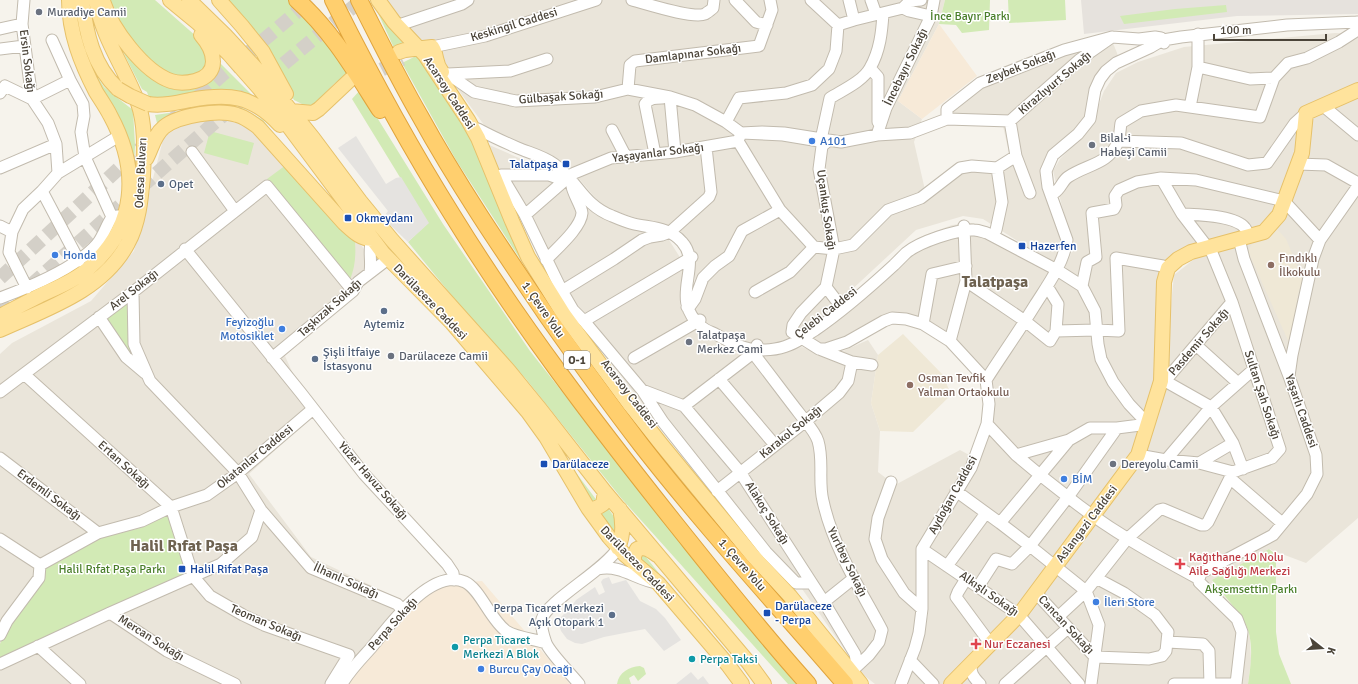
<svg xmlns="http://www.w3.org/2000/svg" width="1358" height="684" viewBox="0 0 1358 684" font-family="Signika,sans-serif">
<rect width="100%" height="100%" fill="#f6f3ec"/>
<!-- residential -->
<path fill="#eae5da" d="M384,0h561l-6,24 -41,77 24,18 -8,23 11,48 34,-26 52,-2 -8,-36 -55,-5 4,-8 33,-30 100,-36 28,-4 6,15 -22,21 -14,45 -28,22 -12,22 19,73 -7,24 -72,-46 -20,-3 -47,14 -112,104 -18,8 -25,6 -29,-5 -31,-18 -7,-18 1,-54 -16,-21 -76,-25 -23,-27 -34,-23 -56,-24 -39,-53z
M1335,33l23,1v53l-57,28 -8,51 -17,46 -17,18 -98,34 -6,127 -21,65 -115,153 -92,-64 48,-75 15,-91 -63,-61 -25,-5 -18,2 -46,29 -15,4 -15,-7 41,-35 69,-68 34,-13 19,-2 10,2 83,45 9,-21 -20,-78 7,-12 30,-31 14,-37 12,-18 22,-11 46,-15z
M1358,94v424l-52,45 -37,-14 -57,32 32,39 6,18 1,23 -3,23h-291l182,-225 24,-74 11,-110 28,-22 79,-35 24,-97z
M200,116l45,4 109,115 24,34 -93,87 27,60 -63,58 62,83 93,44 -60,83h-344v-330l12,-11 79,-42 43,-50 30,-115z
M487,144l69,30 40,41 68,17 22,35 -6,39 18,25 36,22 19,5 49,-11 22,9 12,-2 32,-14 10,15 -7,48 9,28 -2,41 17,13 65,-35 11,6 -51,90 -3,73 -9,37 -13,28h-20l-14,-11 -61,-87 -114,-127 -59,-75 -81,-121z
M928,551l85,65 -69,68h-39l11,-25 12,-44z"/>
<!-- commercial -->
<path fill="#f7ead8" d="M939,24l38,52 -55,43 -24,-18z
M482,581l88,103h-223l82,-93 26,-8z"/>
<!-- industrial -->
<path fill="#e6e2dd" d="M1081,0h277v14l-121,2 -153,18z"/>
<!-- education -->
<path fill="#efe8d6" d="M1277,229l9,10 17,41 -5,14 -8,51 -42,-94 4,-7 16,-7z
M903,334l40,41 8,20 -38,37 -33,-1 -9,-28 7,-48z"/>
<!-- green -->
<path fill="#d2eab5" d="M108,0h47l42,37 11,22 -2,8 -4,7 -26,5 -23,-15 -30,-33z
M223,0h65l14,11 48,60 -16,13 -24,24 -16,-8 -15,-27z
M372,0l35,43 -13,5z
M945,0h45l-1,30 -27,3 -6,-8 -17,-1z
M1008,0h57l1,20 -57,3z
M1226,5l1,7 -103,12 -4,-8 55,-7z
M119,44l46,40 51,-11 4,-10 33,33c-14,-4 -27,-6 -41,-6l-1,2 -42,6h-20l-2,-6 -5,-3z
M418,55l48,72 35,81 21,54 -66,-102 -54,-97z
M89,64l15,23 11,9 18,14 2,35 -1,23z
M360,90l83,134 87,127 198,251 71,82h-11l-166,-185 -96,-120 -73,-82 -45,-55 20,-19 -76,-124z
M223,105l19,3 21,12 16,20h-1l-39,-30 -81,17 -3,-12c23,-3 45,-8 68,-10z
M210,131l44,12 -6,22 -44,-12z
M286,165l69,77c1,14 0,25 -5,38l-83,-101z
M129,299l9,64 -10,-10 -24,-35z
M571,466l27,36 -5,3z
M608,508l10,15v15l-18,-22z
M169,513l20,59 -189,86v-14l9,-20 33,-57 58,-30 41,-9z
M1269,549l7,6v77l3,22 12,30h-43c3,-20 7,-46 -5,-64 -9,-14 -21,-27 -31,-40z
M642,554l4,3 23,29 -31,-26z
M640,666l4,2 2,6 -8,7 -4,-6 -5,3 2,6h-14c2,-12 12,-17 23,-18z"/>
<!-- parking -->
<path fill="#e5e3e0" d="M356,136l30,48 10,-6 5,-1 28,46 -21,19 -25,-24 5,-7 -50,-63z
M609,577l3,7 14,-4 14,21 16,8 9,9 16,22 -17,11 -19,-22 -41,8 -22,7 -7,-1 -8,-4 -6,-8 -2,-6 1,-7 12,-12 4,-6 19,-13 4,8 6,-3 -4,-10 2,-3z
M691,672l7,8 5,-4 6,8h-33z"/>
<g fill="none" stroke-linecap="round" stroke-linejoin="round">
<!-- major-tunnel -->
<path stroke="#d4d0c8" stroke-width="14" stroke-dasharray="14 7" stroke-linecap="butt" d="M363,79l39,-20
M168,124l54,-49 89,-75
M0,278l151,-139
M0,313c119,-106 237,-214 362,-313"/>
<!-- minor casing -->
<g stroke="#c2bbae" stroke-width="13">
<path id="minor" d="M24,0l-2,24 10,75 38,-19
M632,0c15,4 61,19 73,14 3,-2 6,-4 8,-6l1,-8
M735,0l21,22 11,3
M811,0l27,25
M849,0l5,20
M871,0l5,14
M903,8l6,3 22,5
M402,24l60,-20 6,-4
M838,25l16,-5 49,-12 7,-7 11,-1
M0,29l22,-5
M52,40l18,40 13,24 1,12 -3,16 4,25 27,60
M432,47l53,-11 111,-36
M0,49l24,-3
M870,68l8,9v45
M443,73l5,1 26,18 42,9 79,-4 33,-8 42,8 25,8 31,17 15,11 -3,8 -63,11 -64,6 -39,16 -47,41
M448,74l62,-3 37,-12
M1274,78l14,-15 19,-5 32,-16 17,-11 1,-9
M628,89l2,-24 5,-4 124,-15 13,-36 -2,-10
M0,93l5,-7 27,13 16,24 8,21 2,29
M670,97l5,55
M1322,105l36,30
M1190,107l8,-40v-33
M947,119v-10l33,-26 84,-33 48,-13 27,2 16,-2 6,1 3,5
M1010,121l6,35 14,37
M726,122l13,-24 47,-5 26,-8 17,-16 7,-18 2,-26
M478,129c13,7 26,13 40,19 12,5 25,8 36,16 23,16 29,41 58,52 7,3 14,6 22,8 17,4 35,3 48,18 22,24 -15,57 20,85 4,4 10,5 15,8 10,5 21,12 33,14 12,2 28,1 39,-4 9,-3 18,-10 26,-15 28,-19 54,-42 79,-65 4,-4 8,-8 12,-12 13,-11 51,-24 68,-23 5,0 9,2 13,3l70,37 25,16 13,25 3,33 3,15 12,23 16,22 19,20
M612,130l14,27
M877,135l9,-27 45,-92 3,-16
M738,141l42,69 34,37 20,2 19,-4 35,-35 33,-12 39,-30 12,-2 25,2 19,-12
M828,141l-6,5 -3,23 15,80 -8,38 -25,26 -8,12 -1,7 27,17h7l21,-7 37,-21 8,-3 14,1 17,5 27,17 36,39 3,24 -2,20 -16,44 -49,81v60l-3,24 -4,15 -14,36
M828,141h-9l-36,-6 -42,-2 21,-1 22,1 57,9 36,-7 33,-2 37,-14 63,2 69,-61 33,-23
M828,141l-5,-3 -1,-3 8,-37c13,-8 33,-17 40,-30 10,-17 12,-37 13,-55
M1118,141l63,2 67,22 19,-2 28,-40 11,-10
M192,152l43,59
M655,154l-10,-50c5,-6 10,-6 17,-6
M1298,164l28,1 32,18
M0,168l56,-24
M564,180l-15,-5h-48l24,40 37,76 52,-32 28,-19 8,-3 12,-2 8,-3 39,-35 2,-5 -5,-45
M1054,193c7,-4 8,-12 14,-16 19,-13 40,-12 50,-35 2,-6 2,-13 3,-19l20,-12 35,-6 84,12 14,-39 -24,1 -52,-12
M1182,214c15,1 53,1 63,14 2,2 2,6 3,9
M0,226l12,6 -3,20 18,36
M996,230l6,-28 -5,-34
M12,232l11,-23 19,-18
M185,249l116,144 63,81 83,90 6,9 1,7
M546,260c10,-11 35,-32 36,-47 0,-6 -9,-19 -10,-27
M79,261l-37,-70 16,-18 61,-37
M370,272c2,-11 -2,-22 2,-33
M966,281l59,40 25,20 6,-10 2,-27 -11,-18
M1082,286l5,-24 9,-5 -4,-44 22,-4 2,-4 -1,-9 4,-6 18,-8 24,-4 35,2 88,21 36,39
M826,287l13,17
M562,291l11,19 11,11 58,69 21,32 103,130 30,31h15
M133,292l1,52 16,37 88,92 23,37 50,58 86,36 3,3 1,5
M755,292l35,-20 24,-25
M0,298c30,-11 76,-30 97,-54 6,-7 9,-18 15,-27l6,-1
M687,307l3,-1 5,-7 8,-21 12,-12 14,-10 13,-25 38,-21
M99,317l27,40 19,16
M584,321l108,-64
M923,324l9,-50 34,-8
M1056,331l40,-1 23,1 -3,-73 47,8 5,2
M950,341l16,-60 -2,-55
M757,345l-1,8 1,5c14,18 28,37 42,55 6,8 16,18 19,28 6,20 0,40 5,60 10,46 37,88 59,129l-3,12 -10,13 -15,14
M1196,345l42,38
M819,349l33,13 20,3
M272,358l81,-67 5,-9 30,-23
M634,358l66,-38
M24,374l147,133 22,69 17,20 33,19 21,10 85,30 -18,29
M1289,376l3,-21 21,-96 7,-19 38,-54
M719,379l56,66
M986,380c16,-25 33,-49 49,-75 12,-19 29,-42 32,-65l-19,-53 -2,-16 7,-16 25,-21 12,-15 5,-29 5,-11 6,-8 10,-8 35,-16 12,-7 18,-3 106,-12 71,-3
M1165,381l46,26 22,36 10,26
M1165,381l67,-79
M642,390l42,16 56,66 84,130 31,52 1,5 -2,10
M0,392l133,-100 134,-106 86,105
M684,406l73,-56
M987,424l29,31 24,20 29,-35 21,-12h27l31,-4
M1016,455l53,-15
M1138,455l28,5 33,3 34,9 39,-14 8,-9 -48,-147 -20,-49 -30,-39 -21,-36
M0,458l98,75
M1166,460l45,-53 43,-38
M1199,463l34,-20
M1231,479l51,44
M891,482l-13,36 -3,21 7,20 22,34 18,16
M717,491l89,-70 33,-28 9,-12 4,-19
M956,491l44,32
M0,539l40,26
M922,549l97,66 60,69
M40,565l58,-32 44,-12 29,-14 36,-12 31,-22 75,-64
M947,566l39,-53
M598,569c23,-5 38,11 59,14
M966,579l-8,13 -2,5 31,42 8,1
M978,587l18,-28 16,5 18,-18 38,-49c41,33 85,57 131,82
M1036,593l59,64 54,2 13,-3 4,-5 2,-19 -13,-17 -31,-22 -28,-15
M824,602l30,-24
M110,613l57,38 68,33
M1058,617l28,-26 -56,-45 -30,-23 40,-48 28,22 49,-69
M0,635l7,-14 32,-43 1,-13
M1168,642l35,2 6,7 1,33
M38,646l42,38
M910,660l23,24
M972,663c-3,9 2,15 8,21
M0,664l110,-51 111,-49 31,-27 9,-27
M342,684c7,-13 19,-25 29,-36 18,-22 60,-81 94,-66 15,7 25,37 41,49 11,7 28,8 40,12
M579,684c-8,-10 -29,-31 -33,-41 -2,-6 -6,-17 -4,-24 4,-17 64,-50 76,-71
M1005,684l63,-56
M1091,684l8,-59 -13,-34 41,-52 32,-29 4,-1 38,16h4l3,-3 25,-50
M1174,684h57
M1236,684l6,-52 -5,-13 -38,-37v-3l2,-6 72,-38 34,-41 10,-20 -1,-19 -27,-79 -45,-117 -5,-20"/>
</g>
<!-- major casing -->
<g stroke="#e6c16a" stroke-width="16">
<path id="major" d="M82,0c4,33 11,66 36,89
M170,0l28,23 31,31 30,34 19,24 105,141 69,70 76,89 18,25 42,71 21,29 16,18 33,28 70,82 14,19
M189,0l36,35 37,40 51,63 47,63 32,39 117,131 31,38 65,83 143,170 16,22
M219,0l23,26 21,26 23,42
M378,0l16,22 31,33 43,65 10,18 34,83 16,36 36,58 67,91 30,38 92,112 37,40 71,88
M103,1c8,27 41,71 68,80 9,3 16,2 24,0 26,-7 20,-30 6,-46
M399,52l6,-2 27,-3c6,9 2,15 10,25
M148,104c14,2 28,-1 42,-4 39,-7 62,-5 90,25
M291,111l22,2 6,-4 34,-32
M146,159c6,-11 8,-24 18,-32 15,-12 55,-18 73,-12 8,2 14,7 21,12l86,96c9,8 16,16 28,16
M0,316c12,-6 23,-12 35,-18 18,-9 38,-16 53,-29 49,-42 52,-99 22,-154 -4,-8 -9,-15 -14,-23 -15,-29 -27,-59 -27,-92
M0,330c46,-21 103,-39 128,-87 11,-20 13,-45 15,-67 1,-24 3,-50 -5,-73 -13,-35 -36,-65 -42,-103
M588,508l7,1 8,-5 2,-12
M618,548c6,-13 5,-26 2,-39
M634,563v-7l3,-7c8,-3 14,2 20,6
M951,684l68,-69 119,-160 23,-74 3,-99 4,-14 10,-9 13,-7 73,-20 15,-17 23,-62 4,-40 52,-23"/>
</g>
<!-- highway casing -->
<g stroke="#e0a43c" stroke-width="18">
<path id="highway" d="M297,0c35,31 58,71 83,110
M333,0c37,74 76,146 120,216 66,107 143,208 221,306 44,55 87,110 134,162
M359,0c20,39 39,78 61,116 38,69 83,135 127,200 31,44 62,87 95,130 64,82 135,159 203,238"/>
</g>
<!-- minor -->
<use href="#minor" stroke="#fff" stroke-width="11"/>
<!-- major -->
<use href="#major" stroke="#ffe39c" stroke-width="14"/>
<!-- highway -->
<use href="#highway" stroke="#ffcf6e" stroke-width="16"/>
<!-- major-bridge casing -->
<g stroke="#e6c16a" stroke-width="16" stroke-linecap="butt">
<path id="major-bridge" d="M118,89l12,7 18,8"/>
</g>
<!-- major-bridge -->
<use href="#major-bridge" stroke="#ffe39c" stroke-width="14"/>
</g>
<!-- markers -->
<g fill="#6b7280" stroke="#fff" stroke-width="1.5">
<circle cx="39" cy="12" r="4"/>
<circle cx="1092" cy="145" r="4"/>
<circle cx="689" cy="342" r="4"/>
<circle cx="391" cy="356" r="4"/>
<circle cx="1113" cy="464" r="4"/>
</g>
<g fill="#3f7fe0" stroke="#fff" stroke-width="1.5">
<circle cx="812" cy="141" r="4"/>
<circle cx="55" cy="255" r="4"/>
<circle cx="282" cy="329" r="4"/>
<circle cx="1064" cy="479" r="4"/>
<circle cx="1096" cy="602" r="4"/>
<circle cx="481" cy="669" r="4"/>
</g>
<g fill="#1a4fb4" stroke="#fff" stroke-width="1.5">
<rect x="562" y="160" width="8" height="8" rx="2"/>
<rect x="344" y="214" width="8" height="8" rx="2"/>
<rect x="1018" y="242" width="8" height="8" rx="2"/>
<rect x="540" y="460" width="8" height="8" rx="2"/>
<rect x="178" y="565" width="8" height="8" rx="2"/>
<rect x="763" y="609" width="8" height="8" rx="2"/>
</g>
<g fill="#5c6f8a" stroke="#fff" stroke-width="1.5">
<circle cx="161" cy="184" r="4"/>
<circle cx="384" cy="311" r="4"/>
<circle cx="315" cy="359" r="4"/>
<circle cx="612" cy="615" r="4"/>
</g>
<g fill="#8d6e63" stroke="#fff" stroke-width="1.5">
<circle cx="1271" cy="265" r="4"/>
<circle cx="910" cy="385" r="4"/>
</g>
<g fill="#e0444e" stroke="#fff" stroke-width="1.5">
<path d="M1178 558h4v4h4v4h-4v4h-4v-4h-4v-4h4z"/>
<path d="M974 638h4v4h4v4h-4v4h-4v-4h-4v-4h4z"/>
</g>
<g fill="#0f9aa8" stroke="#fff" stroke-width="1.5">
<circle cx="455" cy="647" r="4"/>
<circle cx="692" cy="659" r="4"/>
</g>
<g text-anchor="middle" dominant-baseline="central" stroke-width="3" stroke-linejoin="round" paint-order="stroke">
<!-- shield labels -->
<rect fill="#fff" stroke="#817c74" stroke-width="1" x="564" y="351" width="26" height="18" rx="3"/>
<g font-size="11" font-weight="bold" fill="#4b4439">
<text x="577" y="360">O-1</text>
</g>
<!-- worship labels -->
<g font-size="12" fill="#5b616d" stroke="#fff" text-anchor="start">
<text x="47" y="12">Muradiye Camii</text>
<text x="1100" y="138">Bilal-i<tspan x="1100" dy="14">Habeşi Camii</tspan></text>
<text x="697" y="335">Talatpaşa<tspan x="697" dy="14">Merkez Cami</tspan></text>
<text x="399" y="356">Darülaceze Camii</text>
<text x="1121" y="464">Dereyolu Camii</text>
</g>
<!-- park labels -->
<g font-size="12" fill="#4a7f2a" stroke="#fff">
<text x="970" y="16">İnce Bayır Parkı</text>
<text x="112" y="569">Halil Rıfat Paşa Parkı</text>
<text x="1251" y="589">Akşemsettin Parkı</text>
</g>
<!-- street labels -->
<g font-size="12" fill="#4b4439" stroke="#fff">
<text transform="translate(514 25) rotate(-17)">Keskingil Caddesi</text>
<text transform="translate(693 54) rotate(-7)">Damlapınar Sokağı</text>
<text transform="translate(27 61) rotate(83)">Ersin Sokağı</text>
<text transform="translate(906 67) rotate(-64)">İncebayır Sokağı</text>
<text transform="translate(1021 67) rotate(-21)">Zeybek Sokağı</text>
<text transform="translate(1055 83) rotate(-40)">Kirazlıyurt Sokağı</text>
<text transform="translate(449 93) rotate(57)">Acarsoy Caddesi</text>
<text transform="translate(561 97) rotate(-4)">Gülbaşak Sokağı</text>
<text transform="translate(658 153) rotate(-7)">Yaşayanlar Sokağı</text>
<text transform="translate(141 173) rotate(-87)">Odesa Bulvarı</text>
<text transform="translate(826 210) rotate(82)">Uçankuş Sokağı</text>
<text transform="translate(134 290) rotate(-38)">Arel Sokağı</text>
<text transform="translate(430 302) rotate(46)">Darülaceze Caddesi</text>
<text transform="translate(330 308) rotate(-42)">Taşkızak Sokağı</text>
<text transform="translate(543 310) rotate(55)">1. Çevre Yolu</text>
<text transform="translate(826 313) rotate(-38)">Çelebi Caddesi</text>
<text transform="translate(1199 342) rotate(-49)">Pasdemir Sokağı</text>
<text transform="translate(629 394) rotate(52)">Acarsoy Caddesi</text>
<text transform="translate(1262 395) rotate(72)">Sultan Şah Sokağı</text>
<text transform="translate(1301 411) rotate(71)">Yaşarlı Caddesi</text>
<text transform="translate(791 432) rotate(-39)">Karakol Sokağı</text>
<text transform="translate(255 457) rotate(-39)">Okatanlar Caddesi</text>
<text transform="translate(124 465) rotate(42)">Ertan Sokağı</text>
<text transform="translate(373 481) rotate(49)">Yüzer Havuz Sokağı</text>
<text transform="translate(49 495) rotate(37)">Erdemli Sokağı</text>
<text transform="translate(953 495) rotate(-61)">Aydoğan Caddesi</text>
<text transform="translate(767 513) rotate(58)">Alakoç Sokağı</text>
<text transform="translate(1087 524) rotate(-53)">Aslangazi Caddesi</text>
<text transform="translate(847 562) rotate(64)">Yurtbey Sokağı</text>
<text transform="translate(637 564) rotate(46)">Darülaceze Caddesi</text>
<text transform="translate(742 565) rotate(49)">1. Çevre Yolu</text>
<text transform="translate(346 581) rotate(24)">İlhanlı Sokağı</text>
<text transform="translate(989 594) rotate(35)">Alkışlı Sokağı</text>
<text transform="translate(266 623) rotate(23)">Teoman Sokağı</text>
<text transform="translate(393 624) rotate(-48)">Perpa Sokağı</text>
<text transform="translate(1066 625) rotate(47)">Cancan Sokağı</text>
<text transform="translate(151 638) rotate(32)">Mercan Sokağı</text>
</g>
<!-- shop labels -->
<g font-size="12" fill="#366cbe" stroke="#fff" text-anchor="start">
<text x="820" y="141">A101</text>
<text x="63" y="255">Honda</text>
<text x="274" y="322" text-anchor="end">Feyizoğlu<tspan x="274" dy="14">Motosiklet</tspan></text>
<text x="1072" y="479">BİM</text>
<text x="1104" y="602">İleri Store</text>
<text x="489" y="669">Burcu Çay Ocağı</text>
</g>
<!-- transit labels -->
<g font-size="12" fill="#164399" stroke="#fff" text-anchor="start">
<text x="558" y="164" text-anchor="end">Talatpaşa</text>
<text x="356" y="218">Okmeydanı</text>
<text x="1030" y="246">Hazerfen</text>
<text x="552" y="464">Darülaceze</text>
<text x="190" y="569">Halil Rifat Paşa</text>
<text x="775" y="606">Darülaceze<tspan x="775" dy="14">- Perpa</tspan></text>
</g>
<!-- service labels -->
<g font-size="12" fill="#4e5e75" stroke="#fff" text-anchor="start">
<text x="169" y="184">Opet</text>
<text x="384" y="324" text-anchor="middle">Aytemiz</text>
<text x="323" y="352">Şişli İtfaiye<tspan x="323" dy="14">İstasyonu</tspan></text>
<text x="604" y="608" text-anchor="end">Perpa Ticaret Merkezi<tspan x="604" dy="14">Açık Otopark 1</tspan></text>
</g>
<!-- education labels -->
<g font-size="12" fill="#785e54" stroke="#fff" text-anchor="start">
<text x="1279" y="258">Fındıklı<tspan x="1279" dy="14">İlkokulu</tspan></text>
<text x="918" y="378">Osman Tevfik<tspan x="918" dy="14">Yalman Ortaokulu</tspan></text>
</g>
<!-- health labels -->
<g font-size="12" fill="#be3a42" stroke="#fff" text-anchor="start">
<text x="1189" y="557">Kağıthane 10 Nolu<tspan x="1189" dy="14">Aile Sağlığı Merkezi</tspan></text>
<text x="984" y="644">Nur Eczanesi</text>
</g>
<!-- culture labels -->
<g font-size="12" fill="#0d838f" stroke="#fff" text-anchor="start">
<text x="463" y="640">Perpa Ticaret<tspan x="463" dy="14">Merkezi A Blok</tspan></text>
<text x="700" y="659">Perpa Taksi</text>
</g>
<!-- district labels -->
<g font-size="16" font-weight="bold" fill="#6e6250" stroke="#fff">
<text x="995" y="282">Talatpaşa</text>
<text x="184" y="546">Halil Rıfat Paşa</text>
</g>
</g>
<!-- north arrow -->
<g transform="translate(1322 648) rotate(107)" stroke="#ffffff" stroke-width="3" paint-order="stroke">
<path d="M0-3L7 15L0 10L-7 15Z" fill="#4b4439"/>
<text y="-6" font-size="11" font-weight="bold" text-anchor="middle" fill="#4b4439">K</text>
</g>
<!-- scale -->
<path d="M1214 34v6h112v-6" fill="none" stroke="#4b4439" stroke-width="2"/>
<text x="1220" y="34" font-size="12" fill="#4b4439" stroke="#ffffff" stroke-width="3" paint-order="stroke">100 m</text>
</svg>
